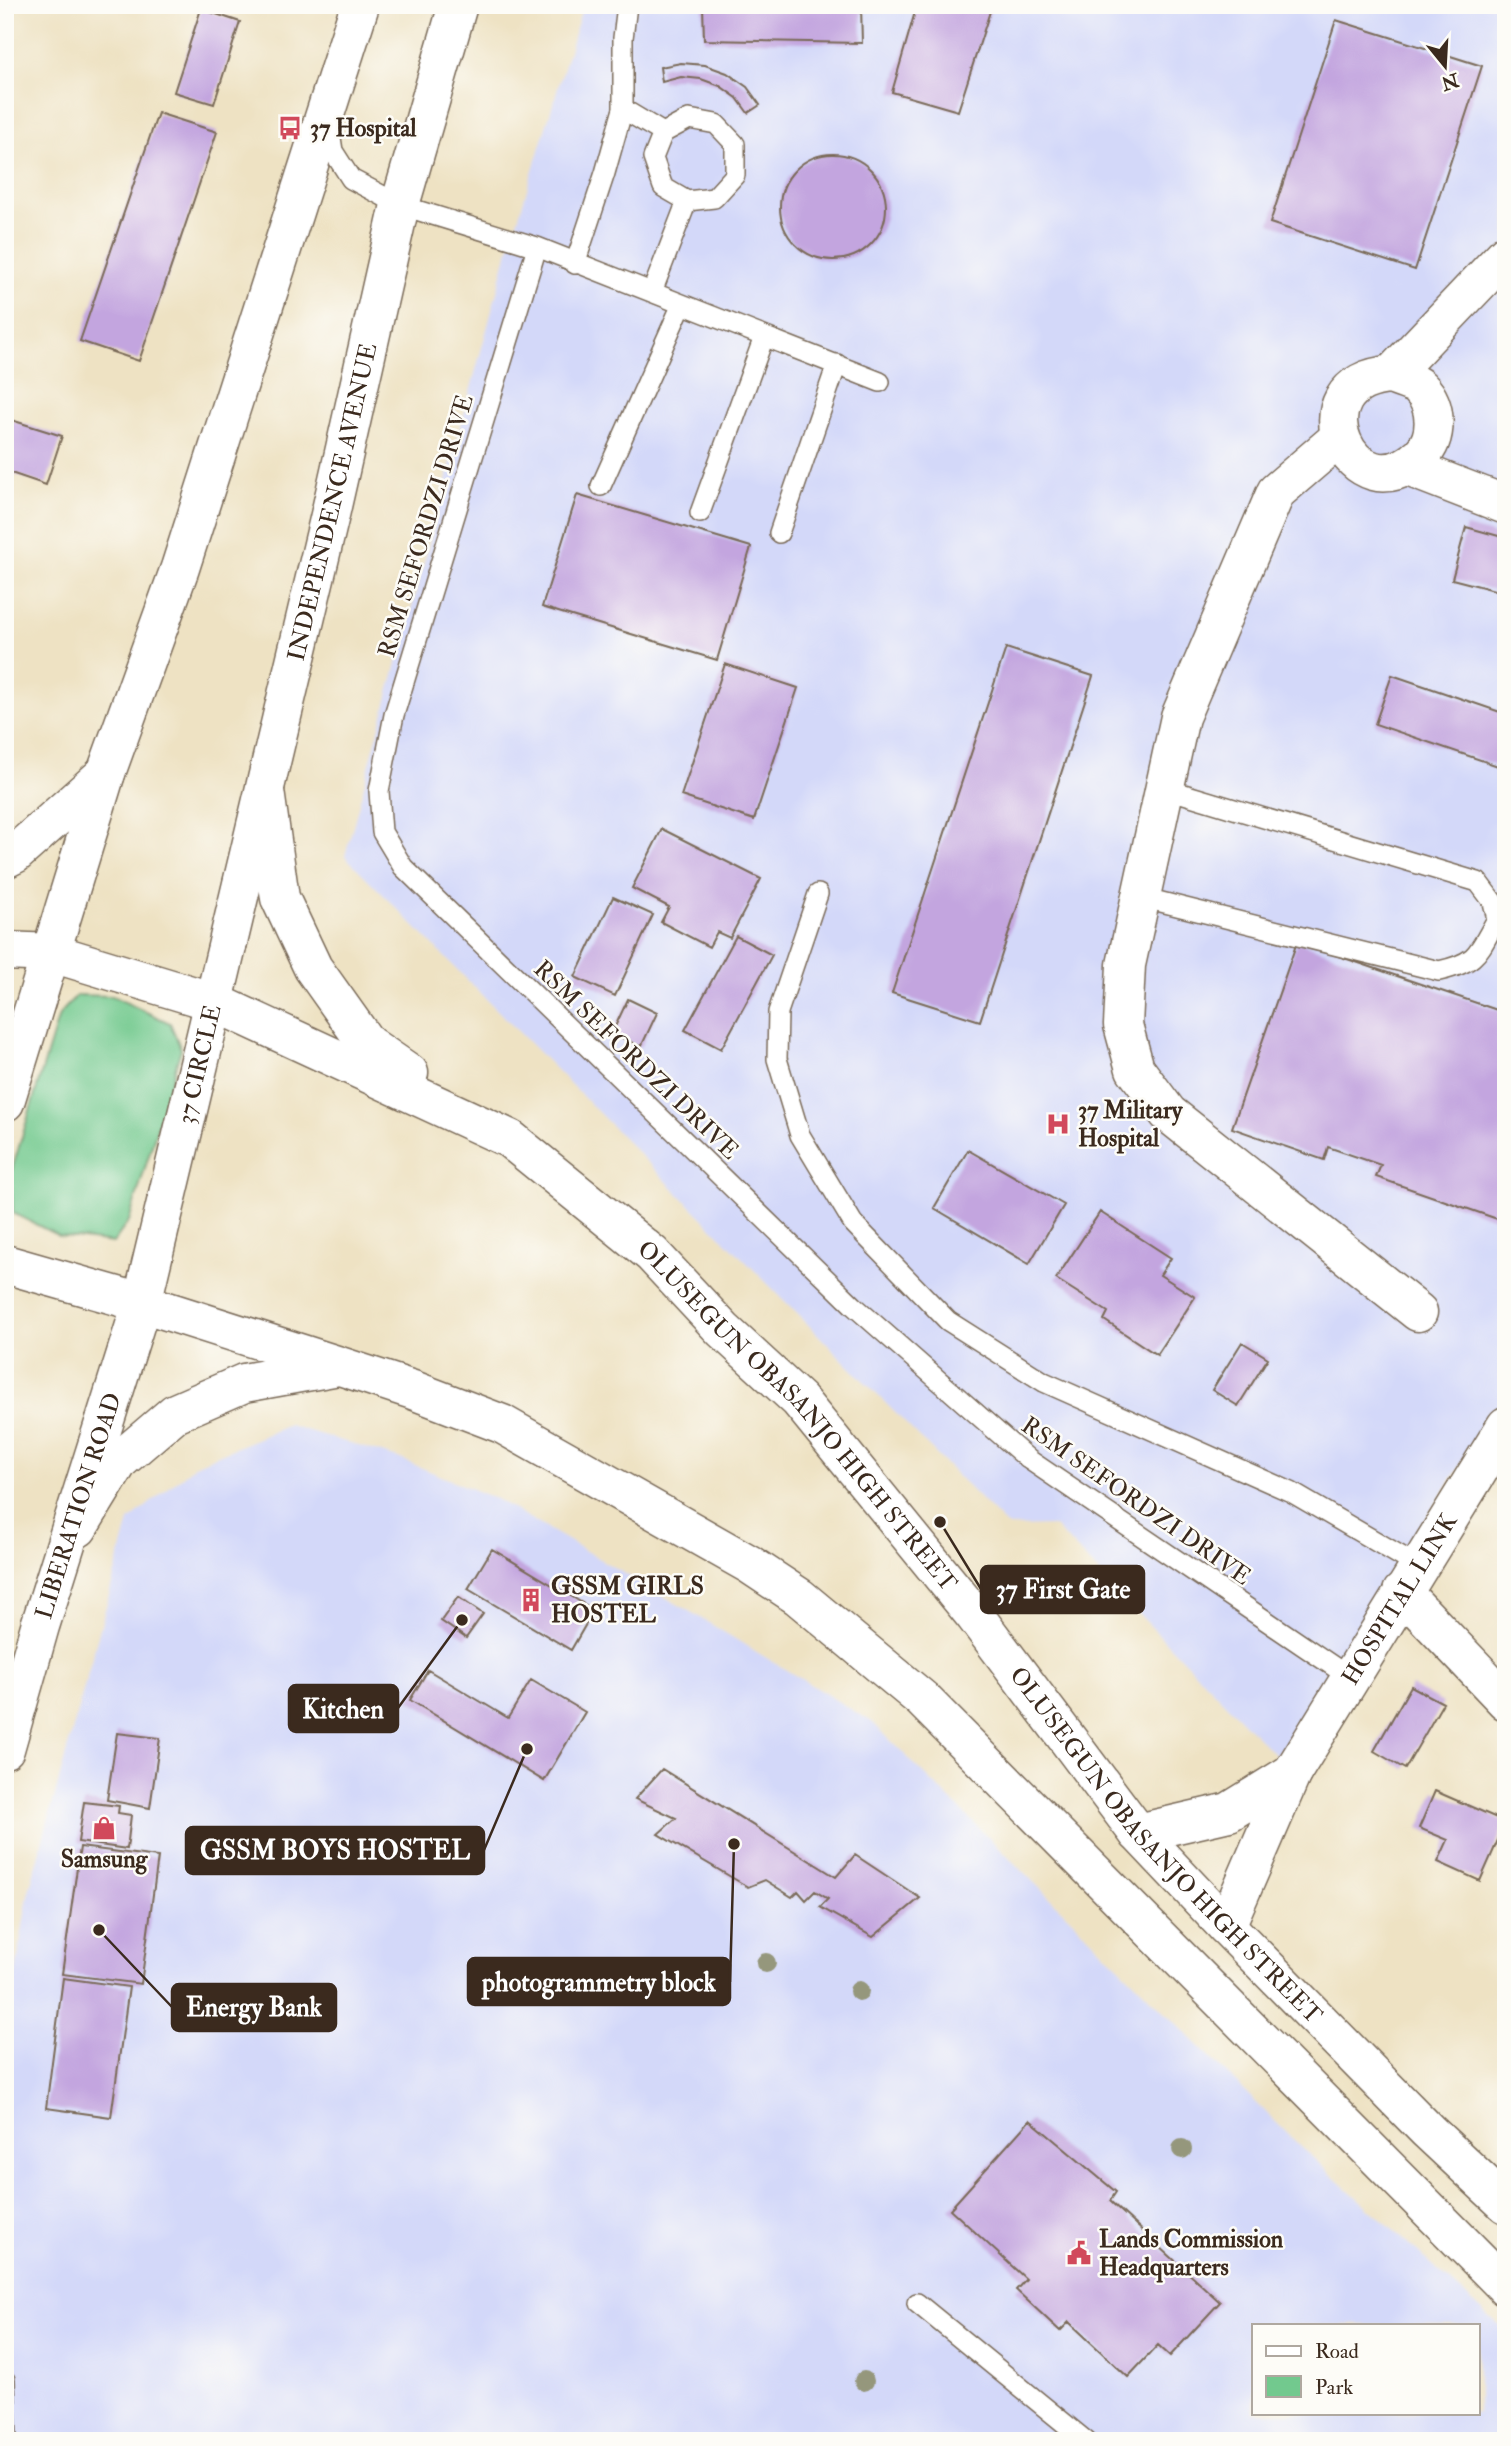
<svg xmlns="http://www.w3.org/2000/svg" width="1511" height="2446" viewBox="0 0 1511 2446" font-family="'IM FELL Double Pica',serif">
<rect width="100%" height="100%" fill="#fdfcf7"/>
<filter id="ink" filterUnits="userSpaceOnUse"><feTurbulence type="fractalNoise" baseFrequency=".0143" numOctaves="2"/><feDisplacementMap in="SourceGraphic" scale="14" xChannelSelector="R" yChannelSelector="G"/><feConvolveMatrix kernelMatrix="1 2 1 2 8 2 1 2 1" color-interpolation-filters="sRGB"/></filter>
<filter id="wash" filterUnits="userSpaceOnUse"><feTurbulence type="fractalNoise" baseFrequency=".00686" numOctaves="4" result="noise"/><feDisplacementMap in="SourceGraphic" scale="28" xChannelSelector="R" yChannelSelector="G"/><feGaussianBlur stdDeviation="1.57" result="paint"/><feColorMatrix in="noise" values="0 0 0 0 0 0 0 0 0 0 0 0 0 0 0 0 0 1.4 0 .05"/><feComposite in="paint" operator="in"/></filter>
<g filter="url(#wash)">
<rect width="100%" height="100%" fill="#eee2c3"/>
<!-- built -->
<path fill="#d3d8f9" fill-rule="evenodd" d="M583,5h923v1387l-229,365 -223,-231 -46,1 -663,-671 160,-594z
M289,1425l109,33 98,41 193,112 183,111 429,425 205,185v109h-1501v-402l23,-144 101,-374 68,-57zM1254,2325h224v88h-224z"/>
<!-- green -->
<path fill="#72c98e" stroke="#567a56" stroke-width="2" d="M77,995l35,1 58,27 11,26 -52,172 -16,22 -54,-7 -46,-23 -3,-37 49,-161z"/>
<g id="blocks">
<!-- building -->
<path fill="#c3a5df" d="M703,5h158l1,38 -158,-3z
M917,5h75l-34,106 -66,-19z
M201,9l39,13 -26,82 -40,-12z
M1336,20l146,46 -67,204 -145,-47z
M681,63l24,2 22,8 20,14 13,18 -12,8 -11,-15 -17,-12 -19,-7 -20,-2 -19,5 -2,-15z
M158,113l59,19 -78,229 -59,-20z
M780 207a53 53 0 1 1 106 0a53 53 0 1 1-106 0Z
M5,418l57,18 -16,49 -41,-14z
M577,495l174,52 -34,113 -175,-53z
M1466,527l40,11v55l-54,-14z
M1006,648l87,28 -113,345 -88,-28z
M725,664l73,24 -44,132 -73,-24z
M1392,675l114,39v40l-5,13 -126,-43z
M662,829l99,50 -31,59 -13,-6 -8,15 -48,-25 8,-15 -37,-19z
M613,897l40,18 -38,81 -40,-19z
M736,936l36,19 -51,94 -36,-19z
M1297,942l209,71v209l-130,-45 5,-12 -53,-18 -4,13 -92,-32z
M628,999l29,14 -16,34 -29,-14z
M968,1150l96,55 -35,59 -95,-56z
M1100,1212l71,46 -11,17 35,22 -38,58 -53,-35 4,-8 -52,-33z
M1242,1342l26,16 -30,48 -26,-16z
M492,1549l102,61 -23,40 -103,-61z
M458,1597l25,17 -17,24 -25,-17z
M428,1670l80,48 23,-38 54,32 -41,69 -134,-81z
M1411,1686l32,17 -38,66 -31,-18z
M117,1733l43,5 -10,70 -43,-8z
M662,1769l174,108 19,-22 65,43 -47,39 -53,-30 8,-8 -13,-8 -9,9 -8,-9 -6,6 -27,-17 -17,7 -90,-53 18,-16 -41,-19z
M1435,1791l71,31 -26,59 -42,-19 10,-22 -29,-12z
M84,1802l35,4 -1,7 13,2 -4,34 -49,-7z
M80,1847l78,10 -17,127 -79,-10z
M63,1978l66,9 -18,130 -65,-9z
M1030,2120l86,72 -6,9 110,101 -50,54 -12,-11 -30,32 -59,-55 -9,9 -44,-41 10,-11 -76,-70z"/>
</g>
</g>
<g filter="url(#ink)">
<use href="#blocks" fill-opacity="0" stroke="#7a6a58" stroke-width="2"/>
<g fill="none" stroke-linecap="round" stroke-linejoin="round">
<!-- service casing -->
<g stroke="#7a6a58" stroke-width="22">
<path id="service" d="M623,109l40,24
M689,119l27,5 19,20v31l-21,23 -27,3 -24,-14 -10,-29 10,-25z
M329,125l4,26 18,28 49,26 137,42 343,135
M537,247l-143,468 -15,76 3,41 21,35 451,439 174,153 324,220
M575,264l30,-91 18,-64v-71l4,-33
M652,292l35,-91
M601,486l81,-182
M700,513l64,-176
M779,533l58,-169
M818,894l-40,118 -1,47 23,76 53,88 95,98 96,61 247,110 127,74
M1141,897l298,74c40,-9 39,-19 58,-52l-4,-17 -15,-20 -314,-94
M917,2303l169,138
M5,2380l2,61"/>
</g>
<!-- minor casing -->
<g stroke="#7a6a58" stroke-width="41">
<g id="minor">
<path d="M1391,375c8,4 23,7 29,13 18,18 18,50 1,67 -68,65 -131,-73 -30,-80z"/>
<path d="M1391,375l115,-121"/>
<path d="M1339,438l-63,54 -96,225 -54,248 -3,60 12,44 33,44 250,199"/>
<path d="M1408,467l98,38"/>
<path d="M1402,1592l104,109"/>
<path d="M1138,1833l91,-21 63,-39"/>
<path id="s1" d="M1226,1926l66,-153 214,-347"/>
</g>
</g>
<!-- primary casing -->
<g stroke="#7a6a58" stroke-width="41">
<g id="primary">
<path d="M265,791l15,107 33,70 54,76 42,29"/>
<path d="M5,859l10,-5 91,-81"/>
<path id="s2" d="M5,951l47,2 162,49 296,137 142,115 71,76 76,70 176,216 163,217 88,93 202,205 78,73"/>
<path d="M5,1264l137,39 198,63 73,24 89,34 247,140 50,33 123,102 584,588"/>
<path d="M78,1528l41,-67 56,-48 69,-30 89,-16"/>
</g>
</g>
<!-- trunk casing -->
<g stroke="#7a6a58" stroke-width="41">
<g id="trunk">
<path d="M5,1102l101,-329 74,-205 180,-563"/>
<path id="s3" d="M5,1749l35,-123 102,-323 188,-788 70,-310 58,-200"/>
</g>
</g>
<!-- service -->
<use href="#service" stroke="#fff" stroke-width="19"/>
<!-- minor -->
<use href="#minor" stroke="#fff" stroke-width="38"/>
<!-- primary -->
<use href="#primary" stroke="#fff" stroke-width="38"/>
<!-- trunk -->
<use href="#trunk" stroke="#fff" stroke-width="38"/>
</g>
<!-- trees -->
<g fill="#95977b">
<circle cx="766" cy="1963" r="10"/>
<circle cx="859" cy="1991" r="10"/>
<circle cx="1182" cy="2149" r="10"/>
<circle cx="864" cy="2381" r="10"/>
</g>
</g>
<!-- icons -->
<defs>
<g id="bus-bare" transform="scale(1.89)"><path d="M-5-6H5V4H4V6H2V4H-2V6H-4V4H-5ZM-3.5-4V0h7V-4ZM-3.5 1.2v1.5H-2V1.2ZM2 1.2v1.5H3.5V1.2Z" fill="#d1495b" stroke="#fdfcf7" stroke-width="2.5" paint-order="stroke"/></g>
<g id="hospital-bare" transform="scale(1.89)"><path d="M-5-5h3v3.5h4V-5h3V5h-3V1.5h-4V5h-3Z" fill="#d1495b" stroke="#fdfcf7" stroke-width="2.5" paint-order="stroke"/></g>
<g id="building-bare" transform="scale(1.89)"><path d="M-4-6H4V6H1V3H-1V6H-4ZM-2.5-4.3h1.7v1.8h-1.7ZM.8-4.3h1.7v1.8H.8ZM-2.5-1h1.7V.8h-1.7ZM.8-1h1.7V.8H.8Z" fill="#d1495b" stroke="#fdfcf7" stroke-width="2.5" paint-order="stroke"/></g>
<g id="shop-bare" transform="scale(1.89)"><path d="M-5-2.5h2.3a2.7 3.5 0 0 1 5.4 0H5L5.5 6h-11ZM-1.5-2.5h3a1.5 2.3 0 0 0-3 0Z" fill="#d1495b" stroke="#fdfcf7" stroke-width="2.5" paint-order="stroke"/></g>
<g id="civic-bare" transform="scale(1.89)"><path d="M-.6-6.5H3V-4.5H.6V-3L4-1V1h2V6H-6V1h2V-1L-.6-3ZM-1.2 2.5V6h2.4V2.5Z" fill="#d1495b" stroke="#fdfcf7" stroke-width="2.5" paint-order="stroke"/></g>
</defs>
<g fill-rule="evenodd">
<use href="#bus-bare" x="290" y="128"/>
<use href="#hospital-bare" x="1058" y="1124"/>
<use href="#building-bare" x="531" y="1600"/>
<use href="#shop-bare" x="104" y="1828"/>
<use href="#civic-bare" x="1079" y="2253"/>
</g>
<g text-anchor="middle" dominant-baseline="central" stroke-width="5" stroke-linejoin="round" paint-order="stroke">
<!-- poi labels -->
<g font-size="24" font-weight="bold" fill="#3b2a1e" stroke="#fdfcf7" text-anchor="start">
<text x="310" y="128">37 Hospital</text>
<text x="1078" y="1110">37 Military<tspan x="1078" dy="28">Hospital</tspan></text>
<text x="551" y="1586">GSSM GIRLS<tspan x="551" dy="28">HOSTEL</tspan></text>
<text x="104" y="1859" text-anchor="middle">Samsung</text>
<text x="1099" y="2239">Lands Commission<tspan x="1099" dy="28">Headquarters</tspan></text>
</g>
<!-- street labels -->
<g font-size="24" fill="#3b2a1e" stroke="#fdfcf7">
<text stroke="none"><textPath href="#s3" startOffset="1290">INDEPENDENCE AVENUE</textPath></text>
<text transform="translate(426 526) rotate(-73)">RSM SEFORDZI DRIVE</text>
<text transform="translate(636 1060) rotate(44)">RSM SEFORDZI DRIVE</text>
<text stroke="none"><textPath href="#s3" startOffset="712">37 CIRCLE</textPath></text>
<text stroke="none"><textPath href="#s2" startOffset="943">OLUSEGUN OBASANJO HIGH STREET</textPath></text>
<text transform="translate(1136 1501) rotate(35)">RSM SEFORDZI DRIVE</text>
<text stroke="none"><textPath href="#s3" startOffset="254">LIBERATION ROAD</textPath></text>
<text stroke="none"><textPath href="#s1" startOffset="371">HOSPITAL LINK</textPath></text>
<text stroke="none"><textPath href="#s2" startOffset="1510">OLUSEGUN OBASANJO HIGH STREET</textPath></text>
</g>
</g>
<!-- callouts -->
<path fill="none" stroke="#3b2a1e" stroke-width="2.5" d="M940 1522L981 1589M462 1620L398 1708M527 1749L484 1850M734 1844L730 1982M99 1930L172 2007"/>
<g fill="#3b2a1e" stroke="#fdfcf7" stroke-width="2.5">
<circle cx="940" cy="1522" r="7"/>
<circle cx="462" cy="1620" r="7"/>
<circle cx="527" cy="1749" r="7"/>
<circle cx="734" cy="1844" r="7"/>
<circle cx="99" cy="1930" r="7"/>
</g>
<g fill="#3b2a1e" stroke="#3b2a1e" stroke-width="2.5">
<rect x="981" y="1566" width="163" height="47" rx="7"/>
<rect x="289" y="1685" width="109" height="47" rx="7"/>
<rect x="186" y="1827" width="298" height="47" rx="7"/>
<rect x="468" y="1958" width="262" height="47" rx="7"/>
<rect x="172" y="1984" width="164" height="47" rx="7"/>
</g>
<g font-size="26" text-anchor="middle" font-weight="bold" fill="#fff">
<text x="1063" y="1598">37 First Gate</text>
<text x="343" y="1718">Kitchen</text>
<text x="335" y="1859">GSSM BOYS HOSTEL</text>
<text x="599" y="1991">photogrammetry block</text>
<text x="254" y="2016">Energy Bank</text>
</g>
<!-- margin -->
<rect width="1511" height="2446" fill="none" stroke="#fdfcf7" stroke-width="28"/>
<!-- legend -->
<rect x="1252" y="2324" width="228" height="91" fill="#fdfcf7" stroke="#afa8a0" stroke-width="2"/>
<rect x="1266" y="2346" width="35" height="10" fill="#ffffff" stroke="#afa8a0" stroke-width="2"/>
<text x="1315" y="2358" font-size="21" fill="#3b2a1e">Road</text>
<rect x="1266" y="2376" width="35" height="21" fill="#72c98e" stroke="#afa8a0" stroke-width="2"/>
<text x="1315" y="2394" font-size="21" fill="#3b2a1e">Park</text>
<!-- north arrow -->
<g transform="translate(1445 66) rotate(162)" stroke="#fdfcf7" stroke-width="5" paint-order="stroke">
<path d="M0-5L12 26L0 18L-12 26Z" fill="#3b2a1e"/>
<text y="-10" font-size="19" font-weight="bold" text-anchor="middle" fill="#3b2a1e">N</text>
</g>
</svg>
